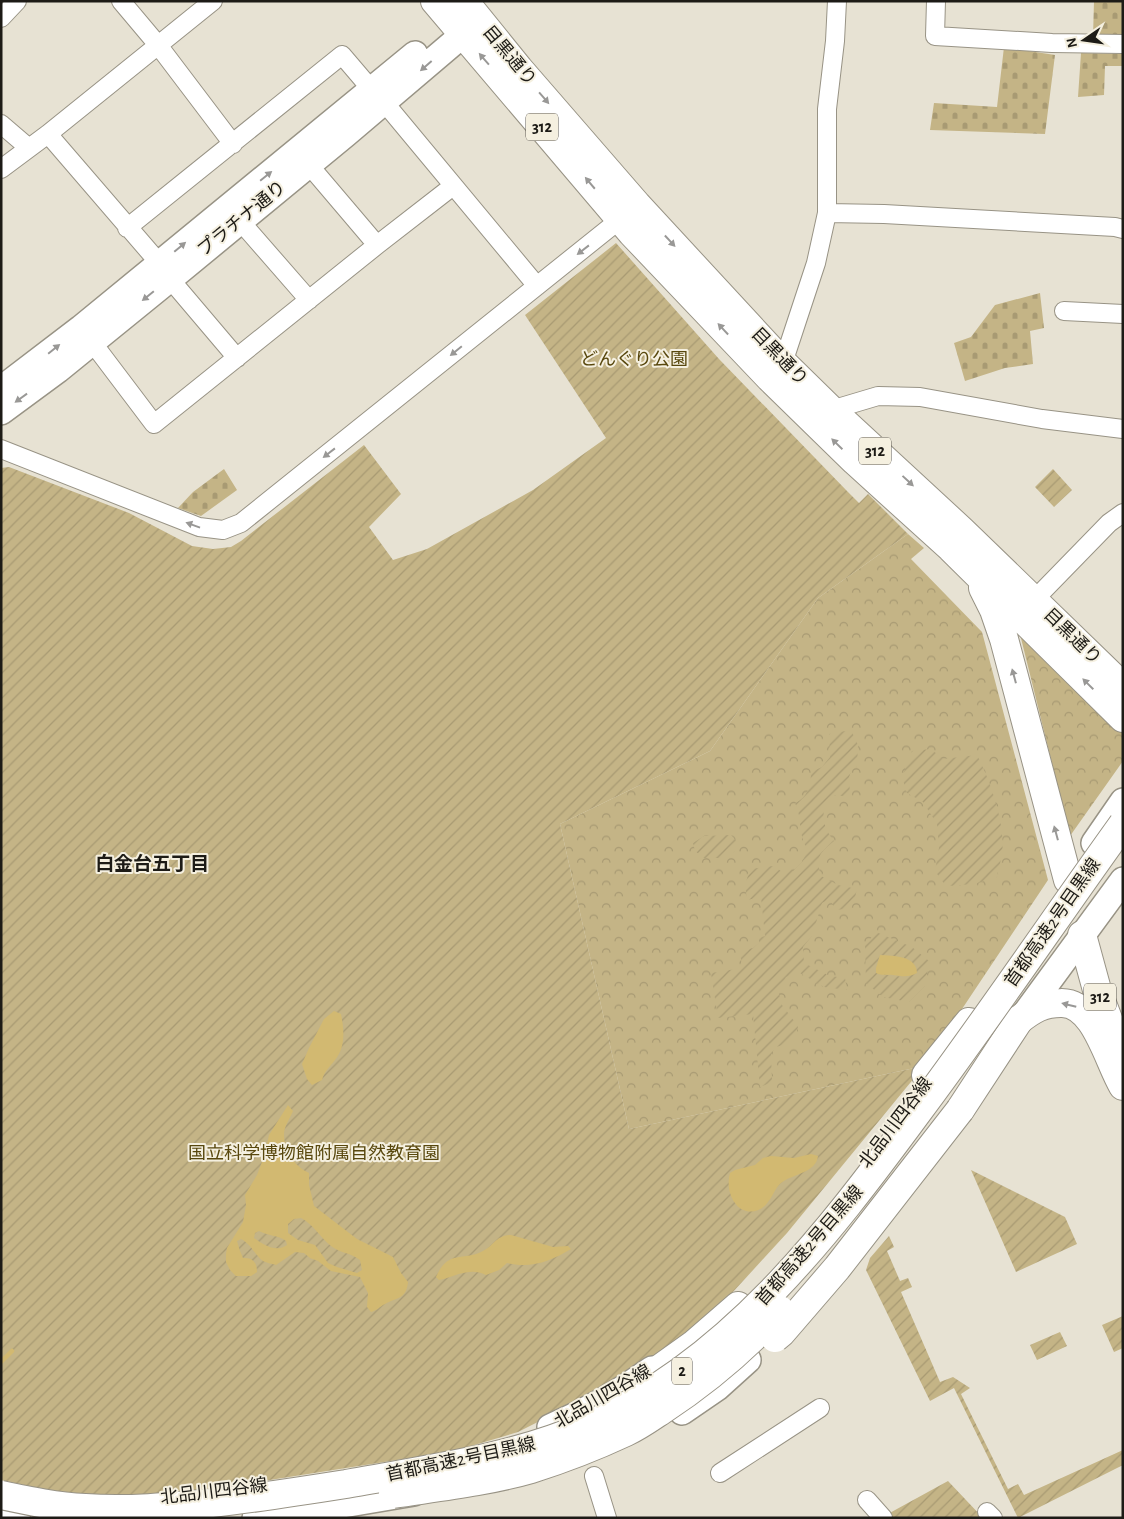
<svg xmlns="http://www.w3.org/2000/svg" width="1124" height="1519" viewBox="0 0 1124 1519" font-family="'Alegreya Sans','Noto Sans JP',sans-serif">
<defs>
<pattern id="cemetery-stones" width="16" height="16" patternUnits="userSpaceOnUse" patternTransform="scale(1.25)"><rect width="16" height="16" fill="#c4b486"/><path d="M2 7V4a2 2 0 0 1 4 0v3zM10 15v-3a2 2 0 0 1 4 0v3z" fill="#a89a73"/></pattern>
<pattern id="park-crowns" width="20" height="18" patternUnits="userSpaceOnUse" patternTransform="scale(1.25)"><rect width="20" height="18" fill="#c4b486"/><path d="M2 6a3 3 0 1 1 6 0M12 15a3 3 0 1 1 6 0" fill="none" stroke="#a89a73"/></pattern>
<pattern id="garden-furrows" width="10" height="10" patternUnits="userSpaceOnUse" patternTransform="scale(1.25)"><rect width="10" height="10" fill="#c4b486"/><path d="M-1 1l2-2M0 10L10 0M9 11l2-2" fill="none" stroke="#a89a73"/></pattern>
</defs>
<rect width="100%" height="100%" fill="#e7e2d3"/>
<!-- cemetery -->
<path fill="url(#cemetery-stones)" d="M1094,1h29v37l-30,-1z
M1004,47l51,8 -10,79 -115,-4 4,-27 63,4z
M1081,53l42,1v12h-18l-1,29 -26,2z
M1040,293l4,35 -14,3 3,33 -28,4 -40,13 -11,-38 17,-6 24,-32z
M224,469l13,21 -36,26 -23,-8 15,-16z"/>
<!-- park -->
<path fill="url(#park-crowns)" d="M908,534l16,14 -13,11 71,73 66,248 -124,186 -295,63 -69,-305 150,-73 108,-153z
M1015,614l108,114v33l-53,75z"/>
<!-- garden -->
<path fill="url(#garden-furrows)" fill-rule="evenodd" d="M616,243l103,116 127,131 13,13 9,-9 40,40 -90,64 -108,153 -150,73 69,305 295,-63 -137,167 -77,84 -93,65 -99,50 -64,19 -285,45 -54,1 -68,-7 -46,-10v-1012l8,-1 120,46 63,33 21,3 18,-2 10,-6 123,-96 37,49 -32,33 24,33 34,-11 106,-59 73,-52 -81,-123z
M1053,469l19,21 -18,17 -19,-20z
M851,730l7,15 -1,22 -5,2 -3,8 1,20 -15,-2 -7,4c-8,15 -5,29 6,42 -14,12 -19,15 -13,35l17,9 19,4 -3,13 -9,7 -10,1 -5,-11 -8,4 -10,33 -9,11 1,16 26,13 15,2 2,12 -23,-3 -24,-14 -14,4 -7,16 3,12 16,21c-2,15 -8,18 -23,21l-4,8 1,27 -12,5 -7,-73 -35,4 -7,-45 31,-5 -2,-17 13,-3 6,-5v-5l6,-2 -4,-39 -14,3 -2,-15 5,-16 23,-3 8,5 6,-2 6,2 9,-9 6,-12c-11,-17 -5,-31 -13,-47 13,-5 16,-19 16,-31l11,-5 8,-10 -1,-23z
M931,749l12,10 34,-4c13,25 29,70 25,99 -1,7 -4,15 -5,23l-23,7 -27,2 -2,-1 -10,-14 4,-23 -2,-24 -14,-22 -16,-9 -5,-16 10,-26z
M731,835l8,9 -5,8 -11,6h-19l-9,-7 -2,-8 11,-7z
M876,932l36,15 17,14 -4,25 -16,16 -26,-5 -17,-14 -1,-38zM880,955l24,2 -3,20 -8,-2h-13l-4,-7z
M971,1170l94,47 12,27 -61,28z
M889,1236l5,11 -7,4 13,30 8,-3 4,9 -11,5 39,90 13,-5 17,11 -9,6 47,95 10,-5 6,11 99,-45v15l-105,53 -64,-130 -24,13 -64,-131 4,-12z
M1123,1316v32l-9,4 -12,-27z
M1060,1332l7,14 -30,14 -7,-15z
M948,1481l35,37h-94l-3,-3z"/>
<!-- water -->
<path fill="#d2b971" fill-rule="evenodd" d="M880,955c13,1 36,0 37,18 -9,5 -15,3 -24,2 -6,-1 -11,1 -17,-2v-5z
M334,1011l7,3c3,15 5,33 -6,46 -6,8 -10,10 -13,20l-10,5 -5,-6 -5,-15 7,-16 15,-29z
M288,1105l5,6c-3,7 -9,16 -9,23 0,17 10,32 25,39v12l5,21 43,33 36,18 8,16 7,9c-2,17 -10,15 -23,22 -6,3 -7,6 -14,8l-4,-5 1,-14 -8,-16 -29,-6 -13,-10 -8,-3 -6,-5 -9,-1 -19,13c-3,-1 -9,-2 -13,-4 -8,-6 -12,-17 -22,-22l-4,2 3,10 3,7c10,-1 14,5 14,14l-6,4h-15l-6,-6 -4,-8v-8l1,-6 16,-26 3,-17 -1,-10 12,-20 8,-21 4,-19zM301,1218c12,6 19,19 30,28 9,7 20,7 29,14l2,10 -5,3 -20,-6 -9,-4 -13,-18 -17,-5 -10,-7v-9l6,-5zM259,1231c9,5 19,4 27,10l1,4c-11,8 -23,0 -33,-7l1,-5z
M811,1154l7,2c-2,17 -26,18 -37,27 -6,5 -8,13 -13,19 -8,12 -25,13 -33,1 -6,-8 -8,-20 -5,-30l5,-3 20,-5 8,-7 8,-2 23,2z
M511,1235l42,12 15,-1 3,3c-20,12 -40,20 -64,14l-8,7 -13,5c-14,-7 -27,-1 -42,4l-5,1 -3,-3c12,-27 25,-16 45,-25 14,-6 13,-16 30,-17z"/>
<g fill="none" stroke-linecap="round" stroke-linejoin="round">
<!-- stream -->
<path stroke="#d2b971" stroke-width="4.5" d="M1,1362l11,-11"/>
<!-- minor casing -->
<g stroke="#989385" stroke-width="20">
<path id="minor" d="M121,1l37,44 75,99
M936,1l-1,35 117,7 71,1
M1,18l16,-17
M384,102l153,184
M1,124l28,24
M48,134l112,130 10,15 67,79
M309,165l68,80
M1,169l47,-35 165,-133
M827,213l57,1 231,13 8,2
M234,214l75,86
M127,228l215,-173 29,34
M1064,311l59,3
M92,342l62,82 223,-179 76,-59
M783,363l33,-100 11,-50v-104l8,-68 2,-40
M831,410l47,-14 42,1 122,22 81,10
M1,449l198,78 24,3 18,-7 387,-310
M1034,600l75,-77 14,-10
M720,1473l100,-65
M594,1476l13,42
M867,1500l16,18
M987,1512l6,6"/>
</g>
<!-- secondary casing -->
<g stroke="#989385" stroke-width="28">
<path id="secondary" d="M1,389l80,-61 334,-274
M1,412l57,-42 112,-91 176,-145 133,-113
M1094,843l29,-42
M1021,1019l102,-139
M682,1412l35,-24 31,-28
M550,1427c35,-15 70,-35 102,-58
M255,1518l46,-6 113,-19"/>
</g>
<!-- primary casing -->
<g stroke="#989385" stroke-width="30">
<path id="primary" d="M435,1l197,232 138,145 85,83 96,87 172,170
M464,1l55,68 118,136 146,158 48,47 131,121 161,156
M983,588l11,22 10,29 64,241
M1082,935l15,55 19,50
M1019,1020c14,-11 24,-17 42,-17 34,-1 47,58 62,83"/>
</g>
<!-- motorway casing -->
<g stroke="#989385" stroke-width="30">
<path id="motorway" d="M926,1075l43,-53
M960,1110l59,-90
M637,1385l56,-40 45,-39
M1,1514l15,4"/>
</g>
<!-- minor -->
<use href="#minor" stroke="#fff" stroke-width="18"/>
<!-- secondary -->
<use href="#secondary" stroke="#fff" stroke-width="25"/>
<!-- primary -->
<use href="#primary" stroke="#fff" stroke-width="28"/>
<!-- motorway -->
<use href="#motorway" stroke="#fff" stroke-width="28"/>
<!-- motorway-bridge casing -->
<g stroke="#989385" stroke-width="30" stroke-linecap="butt">
<path id="motorway-bridge" d="M775,1338l6,-5 56,-65 123,-158
M393,1494c46,-7 93,-12 138,-25 32,-10 65,-23 95,-37 13,-6 24,-14 36,-22 43,-28 83,-62 118,-100
M1,1495c28,6 56,12 84,13 42,3 85,-1 127,-5 45,-5 90,-12 134,-19 81,-15 164,-25 240,-58 143,-62 241,-191 331,-313 71,-95 137,-193 206,-289"/>
</g>
<!-- motorway-bridge -->
<use href="#motorway-bridge" stroke="#fff" stroke-width="28"/>
</g>
<!-- one-way arrows -->
<defs><path id="oneway-solid" d="M-6-.8H1V-3.2L6.5 0L1 3.2V.8H-6Z" transform="scale(1.25)"/></defs>
<g fill="#999896">
<use href="#oneway-solid" transform="translate(484 59) rotate(-131)"/>
<use href="#oneway-solid" transform="translate(426 66) rotate(139)"/>
<use href="#oneway-solid" transform="translate(544 98) rotate(49)"/>
<use href="#oneway-solid" transform="translate(266 176) rotate(-39)"/>
<use href="#oneway-solid" transform="translate(590 183) rotate(-130)"/>
<use href="#oneway-solid" transform="translate(670 241) rotate(47)"/>
<use href="#oneway-solid" transform="translate(180 247) rotate(-40)"/>
<use href="#oneway-solid" transform="translate(583 250) rotate(142)"/>
<use href="#oneway-solid" transform="translate(148 296) rotate(141)"/>
<use href="#oneway-solid" transform="translate(723 329) rotate(-133)"/>
<use href="#oneway-solid" transform="translate(54 349) rotate(-39)"/>
<use href="#oneway-solid" transform="translate(456 351) rotate(141)"/>
<use href="#oneway-solid" transform="translate(21 398) rotate(144)"/>
<use href="#oneway-solid" transform="translate(837 444) rotate(-136)"/>
<use href="#oneway-solid" transform="translate(329 453) rotate(142)"/>
<use href="#oneway-solid" transform="translate(908 481) rotate(43)"/>
<use href="#oneway-solid" transform="translate(193 525) rotate(-160)"/>
<use href="#oneway-solid" transform="translate(1014 676) rotate(-105)"/>
<use href="#oneway-solid" transform="translate(1088 684) rotate(-135)"/>
<use href="#oneway-solid" transform="translate(1056 833) rotate(-105)"/>
<use href="#oneway-solid" transform="translate(1069 1005) rotate(-166)"/>
</g>
<g text-anchor="middle" dominant-baseline="central" stroke-width="4" stroke-linejoin="round" paint-order="stroke">
<!-- shield labels -->
<g fill="#f5f0e0" stroke="#5e5b53" stroke-width="1">
<rect x="526" y="113.5" width="32" height="27" rx="4"/>
<rect x="859" y="437.5" width="32" height="27" rx="4"/>
<rect x="1084" y="983.5" width="32" height="27" rx="4"/>
<rect x="672" y="1357.5" width="20" height="27" rx="4"/>
</g>
<g font-size="16" font-weight="bold" fill="#1d1b16">
<text x="542" y="127">312</text>
<text x="875" y="451">312</text>
<text x="1100" y="997">312</text>
<text x="682" y="1371">2</text>
</g>
<!-- street labels -->
<g font-size="18" fill="#1d1b16" stroke="#f5f0e0">
<text transform="translate(509 56) rotate(50)">目黒通り</text>
<text transform="translate(242 219) rotate(-39)">プラチナ通り</text>
<text transform="translate(779 357) rotate(46)">目黒通り</text>
<text transform="translate(1072 637) rotate(44)">目黒通り</text>
<text transform="translate(1053 923) rotate(-55)">首都高速2号目黒線</text>
<text transform="translate(896 1123) rotate(-53)">北品川四谷線</text>
<text transform="translate(810 1246) rotate(-49)">首都高速2号目黒線</text>
<text transform="translate(603 1397) rotate(-30)">北品川四谷線</text>
<text transform="translate(461 1460) rotate(-12)">首都高速2号目黒線</text>
<text transform="translate(214 1492) rotate(-7)">北品川四谷線</text>
</g>
<!-- park labels -->
<g font-size="18" fill="#58470d" stroke="#f5f0e0">
<text x="634" y="360">どんぐり公園</text>
<text x="314" y="1154">国立科学博物館附属自然教育園</text>
</g>
<!-- neighbourhood labels -->
<g font-size="19" font-weight="bold" fill="#1d1b16" stroke="#f5f0e0">
<text x="152" y="864">白金台五丁目</text>
</g>
</g>
<!-- border -->
<rect width="1124" height="1519" fill="none" stroke="#1d1b16" stroke-width="5"/>
<!-- north arrow -->
<g transform="translate(1084 40) rotate(257)" stroke="#f5f0e0" stroke-width="4" paint-order="stroke">
<path d="M0-4L9 19L0 12L-9 19Z" fill="#1d1b16"/>
<text y="-8" font-size="14" font-weight="bold" text-anchor="middle" fill="#1d1b16">N</text>
</g>
</svg>
